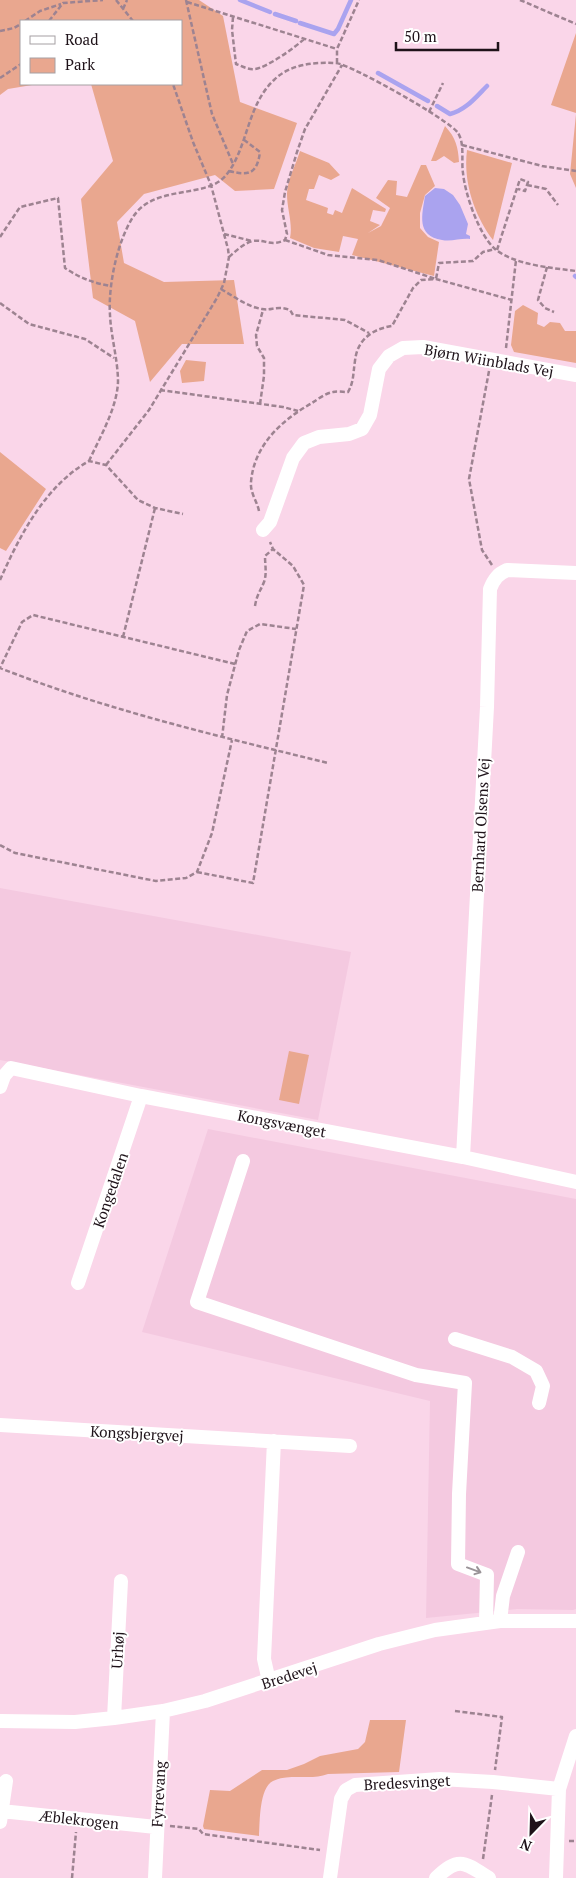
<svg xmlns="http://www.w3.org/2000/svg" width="576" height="1878" viewBox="0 0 576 1878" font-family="'PT Serif',serif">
<rect width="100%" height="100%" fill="#fad6e9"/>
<!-- built -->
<path fill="#f4c9e0" d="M0,888l351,64 -33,168 -318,-60z
M208,1129l368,70v410l-3,1 -56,-1 -91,9 4,-217 -288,-69z"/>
<!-- green -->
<path fill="#e9a78f" d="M0,0h199l24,16 17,86 57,21 -23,66 -39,2 -20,-16 -71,19 -27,28 7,41 40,19 70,-2 10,64h-62l-32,38 -15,-61 -42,-23 -12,-99 32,-38 -22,-77h90v-63h-160v63h17l-30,5 -8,6z
M576,33v80l-25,-8z
M576,114v74l-6,-14z
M445,126c11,12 13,21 14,36l-5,1 -10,-7 -8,5h-5z
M467,150l45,13 -19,77c-19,-25 -30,-59 -26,-90z
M300,151l29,12 11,12 -9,5 -12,-5 -5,14h-5l-3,11 22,8 -1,5 6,2 2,-5 7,3 10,-25 34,21 -1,3 -12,-2 -3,11 10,4 -12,8 13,-7 9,-18 -14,-10 12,-18 9,1 -1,14 11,2 14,-32h5l9,21 -10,9 -5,18v15l8,9 11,5 -5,34 -82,-21 6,-16 -15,-3 -4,16 -25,-4 -24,-10c3,-14 -3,-29 -3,-44 0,-13 9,-30 13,-43z
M523,305l15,8 -1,11 7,3 6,-5 10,1 5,8h11v32l-62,-11 -3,-7 4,-34z
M186,360l20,2 -2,19 -22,2 -2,-12z
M0,452l46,37 -40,62 -6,-3z
M289,1051l20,4 -10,49 -20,-4z
M370,1720h36l-7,52 -71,2c-10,4 -20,3 -31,3 -8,0 -16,0 -24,4 -14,7 -13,41 -14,55l-55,-7 -1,-3 7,-36 20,1 32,-21h25l17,-6 16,-8 38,-7 7,-7z"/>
<!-- water -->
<path fill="#aaa3ef" d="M435,188l9,1 9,6 7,10 8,19 -2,10 4,2v3c-9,-1 -19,3 -28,1 -26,-4 -20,-25 -17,-44z"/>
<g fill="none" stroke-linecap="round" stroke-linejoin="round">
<!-- stream -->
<path stroke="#aaa3ef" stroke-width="4.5" d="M240,0l30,12
M275,14l21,7
M300,23l34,11 4,-5 13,-29
M378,73l50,28
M437,106l13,8c16,-4 26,-17 37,-28
M575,276l1,1"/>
<!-- path -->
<path stroke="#9d8391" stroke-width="2.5" stroke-dasharray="5 2.5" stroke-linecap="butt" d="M116,0l17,21
M186,0l26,114 21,50
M520,0l56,24
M187,2l150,47
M123,9l4,-9
M233,17l-1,13 4,34c6,2 12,6 19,5 11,-1 41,-22 49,-30
M25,21l15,-10 21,-7
M49,21l14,-18 40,-3
M0,31l14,-3 7,-4
M337,63v-14l22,-49
M0,78l21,-14
M429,112l14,-29
M462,145l80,21 34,5
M229,171c20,5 28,3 31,-19l-17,-13
M527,185l19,4 12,16
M224,234l28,7
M0,237l20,-30 38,-9 7,70c15,10 28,15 46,18
M285,240l43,15 50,5 58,19 3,-16 34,-2 10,-9 12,-3
M497,250l23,-71 8,3 -3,9 -7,-2
M229,257c7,-6 15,-14 24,-16 13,-2 17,6 32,-1l2,-6 -5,-24 3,-18 12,-40 8,-23 37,-64
M547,267l-9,33 7,8 9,4
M221,289c12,7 27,18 41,20 10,2 14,-4 28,1l3,5 52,5 24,13
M0,303l29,21 56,15 29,19
M506,348l10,-88
M489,371l-20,108 13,71 10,15
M160,390l123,17 15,4
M260,404l4,-28v-18l-7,-12 -1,-11 7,-25
M89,461c11,-24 28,-53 29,-79 0,-22 -7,-45 -8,-67 -2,-29 7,-73 23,-98 22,-34 75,-17 94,-43 21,-27 20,-69 47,-94 16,-16 40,-18 62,-17 16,2 115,58 122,70 7,11 3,27 5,40 2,21 16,62 32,76 19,16 58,19 81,22
M106,465l43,-55 68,-112 7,-15 5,-26 -1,-8 -17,-64 -18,-43 -20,-58
M259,511c-2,-10 -9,-18 -8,-29 3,-37 31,-62 61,-79 6,-4 14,-10 21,-11 4,-1 10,0 15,0 6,-10 5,-19 7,-31 2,-21 17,-32 37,-35l21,-38 8,-8 15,-1 76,21
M0,580c20,-45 45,-94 89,-119l17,4 32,35 17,8 28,6
M255,606c2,-12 5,-14 9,-24 3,-8 1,-17 1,-26l8,-7
M123,637l32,-129
M235,664l-202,-49 -11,7 -22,46c106,42 218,68 328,95
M222,738l5,-43 12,-45 8,-19 13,-7 36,5
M0,845l15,8 141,28 30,-3 11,-6 15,-39 20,-93
M197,872l56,11 51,-298 -11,-19 -20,-17 -3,-7
M455,1711l47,6 -7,53
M170,1826l29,3 4,5 117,16
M569,1841h7
M483,1859l9,-64
M72,1878l4,-46"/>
<!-- minor -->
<path stroke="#fff" stroke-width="14" d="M263,530l7,-8 23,-64 11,-15 15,-6 30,-3 13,-5 8,-14 9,-46 10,-13 14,-8 20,-1 153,28
M0,1087l4,-11 7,-8 130,28 322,61 113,25
M463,1157l24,-450 3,-118c4,-10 8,-15 17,-19l69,3
M243,1161l-46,141 219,73 49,8 -6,111 -1,70 29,11 -1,48
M78,1283l63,-187
M455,1339l57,18 24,14 7,15 -4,17
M0,1425l350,21
M500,1621l3,-25 15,-44
M269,1681l-5,-22 10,-218
M114,1718l7,-137
M0,1721l75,1 39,-4 49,-7 42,-10 174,-57 56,-14 65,-9h76
M1,1811l155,16
M0,1822l6,-41
M155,1878l8,-167
M330,1878l11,-79 5,-9 9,-5 85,-6 53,3 66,7
M436,1878c23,-22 28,-16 53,0
M556,1878l3,-89 17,-53"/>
</g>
<!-- one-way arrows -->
<defs><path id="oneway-shaft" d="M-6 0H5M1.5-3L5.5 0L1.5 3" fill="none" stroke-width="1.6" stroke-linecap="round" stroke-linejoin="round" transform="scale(1.25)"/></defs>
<use stroke="#9a9498" href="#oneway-shaft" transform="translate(474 1570) rotate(20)"/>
<g text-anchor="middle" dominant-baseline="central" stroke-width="4" stroke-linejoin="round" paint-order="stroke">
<!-- street labels -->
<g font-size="15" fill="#1e1219" stroke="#fff">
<text transform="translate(489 360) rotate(10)">Bjørn Wiinblads Vej</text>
<text transform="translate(480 825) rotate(-87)">Bernhard Olsens Vej</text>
<text transform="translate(282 1123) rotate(11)">Kongsvænget</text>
<text transform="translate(110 1190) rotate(-71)">Kongedalen</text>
<text transform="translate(137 1433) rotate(3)">Kongsbjergvej</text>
<text transform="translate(117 1650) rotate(-87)">Urhøj</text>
<text transform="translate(289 1675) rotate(-18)">Bredevej</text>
<text transform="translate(407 1782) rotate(-3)">Bredesvinget</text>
<text transform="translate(158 1794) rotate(-87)">Fyrrevang</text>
<text transform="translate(79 1819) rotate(6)">Æblekrogen</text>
</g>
</g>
<!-- legend -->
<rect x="20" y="20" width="162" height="65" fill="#ffffff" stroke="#a5a0a3"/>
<rect x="30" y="36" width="25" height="8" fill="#ffffff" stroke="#a5a0a3"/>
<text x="65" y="45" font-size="15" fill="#1e1219">Road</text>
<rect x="30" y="58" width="25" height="15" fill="#e9a78f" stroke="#a5a0a3"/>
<text x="65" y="70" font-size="15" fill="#1e1219">Park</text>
<!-- north arrow -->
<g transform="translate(531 1833) rotate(203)" stroke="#ffffff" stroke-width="4" paint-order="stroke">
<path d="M0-4L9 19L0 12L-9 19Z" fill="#1e1219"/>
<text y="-8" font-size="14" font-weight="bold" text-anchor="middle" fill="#1e1219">N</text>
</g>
<!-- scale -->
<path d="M396 42v8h102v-8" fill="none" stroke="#1e1219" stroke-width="2.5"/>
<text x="404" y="42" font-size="15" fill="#1e1219" stroke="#ffffff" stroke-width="4" paint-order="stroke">50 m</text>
</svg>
